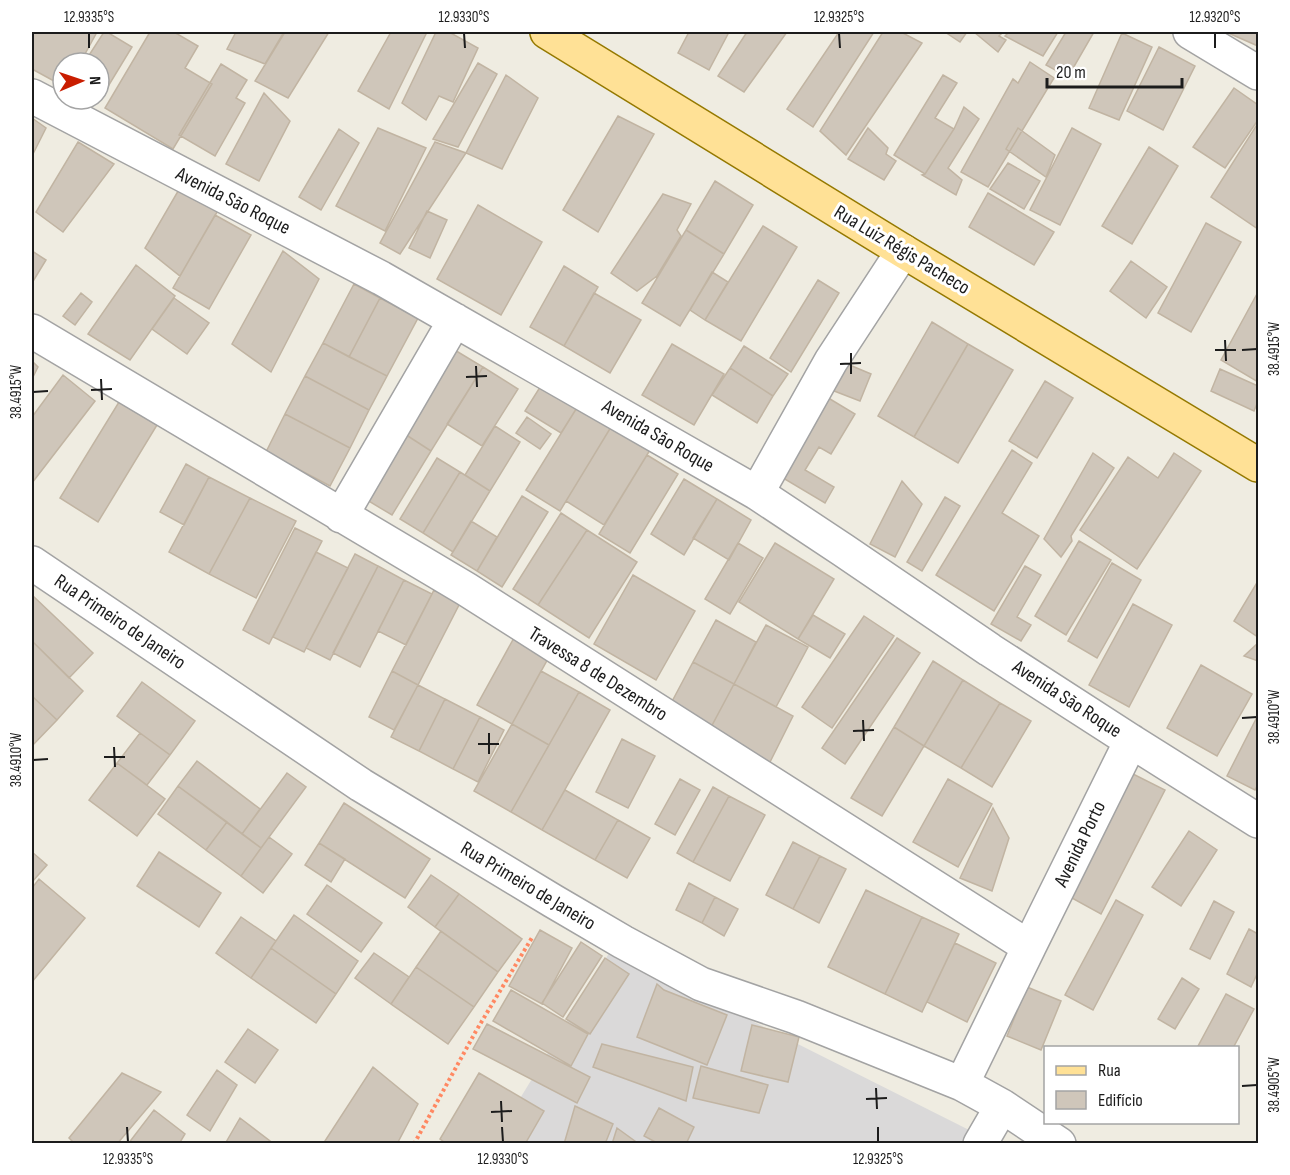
<svg xmlns="http://www.w3.org/2000/svg" width="1290" height="1175" viewBox="0 0 1290 1175" font-family="'Sofia Sans Condensed',sans-serif">
<rect width="100%" height="100%" fill="#efece1"/>
<!-- residential -->
<path fill="#dad9d9" d="M611,950l384,193 -503,1z"/>
<!-- building -->
<path fill="#cfc6ba" stroke="#c1b4a2" stroke-width="1.5" d="M32,32h65l-17,31h-17v23l-31,-17z
M104,32h3l25,15 -31,51 -2,-1v-34h-15z
M150,32h24l24,14 -13,22 27,16 -39,65 -68,-41z
M236,32h48l-19,32 -38,-15z
M285,32h44l-41,66 -33,-17z
M391,32h36l-38,77 -31,-18z
M436,32h13l29,16 -25,54 -14,-6 -13,24 -24,-17z
M689,32h40l-20,38 -31,-17z
M747,32h40l-43,60 -26,-16z
M839,32h35l-61,95 -26,-18z
M883,32h18l21,11 -76,112 -26,-24z
M945,32h22l-7,10z
M974,32h29l-4,4 7,4 -8,12z
M1009,32h49l-15,24 -38,-20z
M1066,32h28l-26,45 -22,-12z
M1226,32h32v14z
M1122,33l30,14 -33,73 -30,-12z
M1159,47l36,19 -32,64 -36,-19z
M1030,62l24,16 -66,109 -27,-15 52,-93 5,4z
M478,63l19,11 -39,73 -25,-8z
M221,64l26,16 -11,18 9,5 -30,53 -36,-21z
M506,75l32,23 -36,71 -36,-16z
M943,75l14,8 -22,35 19,11 -29,45 -31,-19z
M1234,88l24,17v15l-33,48 -32,-21z
M264,93l26,28 -31,60 -33,-17z
M964,107l15,12 -31,49 14,12 -6,15 -34,-20 3,-1 29,-45z
M618,116l36,18 -56,98 -35,-22z
M32,118l14,10 -14,28z
M1258,123v106l-47,-32z
M378,128l48,20 -41,83 -49,-25z
M868,128l20,20 -2,6 10,7 -12,19 -36,-21z
M1018,128l37,27 -9,22 -40,-28z
M1072,128l29,16 -41,81 -30,-15z
M339,129l20,14 -38,67 -22,-13z
M78,142l36,22 -51,68 -27,-20z
M435,142l31,11 -66,101 -20,-11z
M1149,147l29,19 -46,78 -30,-18z
M1008,163l32,18 -16,28 -34,-20z
M715,181l38,24 -29,49 -38,-24z
M181,186l39,21 -40,69 -35,-28z
M988,193l66,39 -20,33 -65,-38z
M663,194l28,10 -14,26 4,6 -24,40 -20,15 -26,-18z
M478,205l64,37 -41,73 -64,-36z
M427,211l20,9 -17,38 -21,-10z
M215,215l36,20 -42,74 -36,-21z
M1206,223l35,19 -50,90 -33,-19z
M763,226l34,21 -56,94 -36,-21z
M686,230l38,24 -44,72 -38,-23z
M32,251l14,9 -14,23z
M283,251l36,28 -48,93 -39,-28z
M1131,261l36,26 -21,31 -36,-27z
M136,265l39,31 -45,64 -42,-26z
M564,266l34,21 -34,59 -34,-19z
M712,272l16,10 -23,38 -15,-10z
M818,280l21,13 -48,79 -21,-14z
M354,284l26,14 -31,59 -26,-14z
M1258,292v90l-37,-22z
M81,293l11,9 -17,23 -12,-9z
M594,293l47,27 -31,53 -46,-27z
M174,298l35,25 -22,31 -35,-25z
M380,298l38,20 -31,58 -38,-19z
M932,322l36,22 -54,93 -36,-21z
M323,343l64,33 -18,34 -64,-34z
M672,344l52,30 -30,51 -52,-30z
M968,344l45,26 -55,93 -44,-26z
M448,346l35,21 -52,84 -34,-22z
M744,346l44,28 -15,22 -43,-28z
M32,361l6,6 -6,12z
M840,361l31,13 -11,27 -31,-12z
M483,367l35,22 -36,57 -35,-22z
M730,368l43,28 -16,27 -45,-28z
M1220,369l38,17v15l-4,10 -43,-20z
M63,375l32,26 -63,82v-66z
M305,376l64,34 -19,38 -65,-34z
M1045,381l28,17 -36,60 -28,-17z
M542,384l36,22 -17,27 -36,-22z
M825,396l30,18 -24,40 -12,-7 -14,23 29,17 -9,16 -47,-28z
M119,402l38,23 -59,97 -38,-24z
M578,406l33,21 -51,84 -34,-21z
M285,414l65,34 -20,38 -64,-34z
M527,417l24,17 -11,15 -24,-16z
M495,426l25,16 -30,49 -25,-16z
M611,427l39,23 -46,75 -38,-24z
M397,429l34,22 -39,64 -35,-21z
M1012,450l20,13 -30,50 37,23 -45,75 -58,-36z
M1093,453l21,15 -43,68 1,5 -11,16 -17,-18z
M1174,453l27,18 -64,98 -57,-39 48,-73 30,21z
M647,455l31,19 -48,79 -31,-19z
M437,458l23,14 -37,61 -23,-14z
M186,464l23,13 -25,48 -24,-13z
M460,472l30,19 -37,61 -30,-19z
M209,477l41,21 -41,76 -40,-22z
M684,479l33,20 -33,56 -33,-21z
M902,481l20,23 -27,53 -25,-13z
M522,496l26,16 -46,75 -25,-16z
M945,497l15,9 -38,65 -15,-9z
M250,498l46,23 -40,77 -47,-24z
M717,499l34,21 -22,40 -36,-22z
M561,513l26,17 -49,75 -25,-16z
M471,521l26,16 -20,34 -26,-16z
M295,528l27,13 -53,103 -26,-14z
M587,530l50,32 -48,76 -51,-33z
M1079,541l32,19 -45,75 -31,-19z
M738,543l25,15 -33,56 -25,-15z
M775,543l59,36 -36,60 -59,-37z
M316,552l32,16 -44,84 -31,-15z
M355,554l23,12 -48,94 -24,-12z
M1112,563l29,17 -44,78 -29,-17z
M378,566l26,14 -44,87 -27,-14z
M1025,566l16,9 -24,42 14,8 -10,16 -30,-17z
M633,575l62,36 -39,69 -62,-36z
M404,580l28,14 -26,51 -28,-14z
M1258,581v56l-24,-16z
M434,590l26,13 -42,82 -26,-14z
M32,595l61,58 -24,25 -37,-37z
M1133,604l39,21 -43,82 -40,-22z
M813,615l32,19 -15,24 -32,-19z
M864,616l30,20 -62,92 -30,-21z
M716,620l40,22 -22,42 -41,-22z
M766,625l42,22 -32,60 -42,-23z
M515,636l35,19 -38,69 -35,-19z
M897,638l23,15 -75,111 -23,-16z
M32,641l51,50 -26,29 -25,-24z
M1258,643v18l-14,-5z
M933,661l30,19 -39,66 -30,-19z
M693,662l41,22 -25,47 -41,-22z
M1201,665l51,29 -35,62 -50,-28z
M392,671l26,14 -24,45 -25,-13z
M541,671l38,21 -30,53 -37,-21z
M963,680l37,23 -39,65 -37,-22z
M142,682l53,39 -25,34 -53,-39z
M734,684l59,32 -24,48 -60,-33z
M418,685l27,14 -26,52 -28,-14z
M579,692l31,18 -68,120 -31,-18z
M32,696l25,24 -25,26z
M445,699l35,18 -27,52 -34,-18z
M1000,703l31,18 -39,66 -31,-19z
M1258,715v69l-3,6 -28,-14z
M480,717l24,13 -26,52 -25,-13z
M512,724l37,21 -38,67 -37,-21z
M894,727l30,19 -42,70 -31,-18z
M140,733l30,22 -23,30 -30,-22z
M622,739l33,17 -27,52 -32,-16z
M197,761l63,48 -18,25 -64,-48z
M117,763l48,36 -28,37 -48,-36z
M287,773l19,14 -45,61 -19,-14z
M1133,774l32,16 -64,124 -31,-17z
M680,779l20,11 -25,45 -20,-11z
M948,779l44,25 -34,63 -45,-25z
M178,786l49,36 -21,28 -48,-36z
M713,787l16,9 -36,66 -16,-9z
M565,790l53,30 -23,40 -53,-30z
M729,796l36,19 -35,66 -37,-19z
M344,803l86,56 -25,39 -86,-55z
M993,808l16,30 -17,53 -32,-13z
M618,820l32,18 -23,40 -32,-18z
M227,822l34,26 -20,28 -35,-26z
M1189,831l28,19 -36,56 -29,-19z
M269,837l23,17 -29,39 -22,-17z
M793,842l27,14 -27,53 -27,-14z
M319,843l26,16 -14,23 -26,-17z
M32,852l15,13 -15,17z
M159,852l62,41 -22,34 -62,-41z
M820,856l26,13 -27,54 -26,-14z
M431,875l28,19 -24,33 -27,-20z
M39,879l46,39 -53,64v-94z
M689,883l26,14 -13,26 -26,-13z
M327,885l55,38 -21,29 -54,-38z
M866,890l56,27 -37,77 -57,-27z
M459,894l63,45 -24,33 -63,-45z
M715,897l23,12 -14,27 -22,-13z
M1116,900l27,15 -50,95 -28,-15z
M1214,901l20,11 -24,47 -20,-10z
M294,915l64,46 -22,33 -65,-46z
M241,917l35,24 -25,37 -35,-25z
M922,917l37,17 -37,78 -37,-18z
M1249,929l9,5v38l-7,15 -24,-13z
M540,930l32,18 -30,56 -33,-18z
M441,931l57,41 -24,35 -58,-40z
M581,942l21,14 -39,61 -21,-14z
M955,943l41,20 -29,59 -40,-20z
M271,948l65,46 -20,29 -65,-45z
M374,953l35,24 -18,27 -36,-26z
M605,958l24,16 -39,60 -24,-15z
M416,967l58,40 -26,37 -57,-40z
M1182,978l17,11 -24,40 -17,-10z
M657,984l7,6 63,25 -20,50 -70,-28z
M1027,987l34,14 -20,49 -34,-14z
M511,990l77,44 -17,32 -78,-45z
M1226,994l28,15 -21,39h-36z
M487,1024l103,53 -13,26 -104,-54z
M752,1025l47,12 -11,45 -47,-11z
M248,1029l30,21 -23,33 -30,-21z
M602,1044l91,23 -7,34 -93,-34z
M701,1066l67,19 -9,28 -66,-15z
M373,1067l45,37 -21,40h-74z
M217,1070l20,15 -27,46 -23,-16z
M122,1073l39,19 -44,52h-42l-6,-6z
M479,1073l65,38 -19,33h-78l-7,-5z
M575,1106l38,18 -8,20h-41z
M659,1108l35,19 -8,17h-27l-15,-8z
M154,1110l31,24 -6,10h-51z
M240,1118l34,26h-49z
M617,1128l22,16h-27z"/>
<g fill="none" stroke-linecap="round" stroke-linejoin="round">
<!-- minor casing -->
<g stroke="#a3a3a3" stroke-width="36">
<path id="minor" d="M1190,32l68,41
M32,96l349,182 376,215 86,57 147,100 141,91 127,80
M32,331l434,258 563,358 -67,137
M757,493l74,-132 72,-110
M341,516l114,-196
M32,563l329,222 192,116 70,41 78,42 95,33 166,67 40,22 57,38
M1029,947l102,-206
M980,1144l22,-38"/>
</g>
<!-- major casing -->
<g stroke="#957900" stroke-width="36">
<path id="major" d="M547,32l356,219 355,214"/>
</g>
<!-- path -->
<path stroke="#ff8862" stroke-width="4" stroke-dasharray="3 3" stroke-linecap="butt" d="M414,1144l62,-113 57,-95"/>
<!-- minor -->
<use href="#minor" stroke="#fff" stroke-width="33"/>
<!-- major -->
<use href="#major" stroke="#ffe196" stroke-width="33"/>
</g>
<!-- ticks -->
<path fill="none" stroke="#1c1c1c" stroke-width="2" d="M89,33v15M464,33l1,15M839,33l1,15M1215,33v15M1225,340l1,21M1215,350h21M1242,350l15,-1M851,353v21M840,364l21,-1M476,366l1,21M466,377l21,-1M101,379l1,21M91,390l21,-1M33,392l15,-1M1242,718l15,-1M863,720l1,21M853,731l21,-1M489,733v21M478,744h21M114,747l1,20M104,757h21M33,760l15,-1M1242,1086l15,-1M876,1088l1,21M866,1099l21,-1M501,1101l1,21M491,1112l21,-1M127,1127l1,15M502,1127l1,15M878,1127v15"/>
<g text-anchor="middle" dominant-baseline="central" stroke-width="6" stroke-linejoin="round" paint-order="stroke">
<!-- street labels -->
<g font-size="20" fill="#1c1c1c" stroke="#fff">
<text transform="translate(233 201) rotate(27)">Avenida São Roque</text>
<text transform="translate(902 250) rotate(31)">Rua Luiz Régis Pacheco</text>
<text transform="translate(658 436) rotate(30)">Avenida São Roque</text>
<text transform="translate(120 622) rotate(34)">Rua Primeiro de Janeiro</text>
<text transform="translate(598 674) rotate(32)">Travessa 8 de Dezembro</text>
<text transform="translate(1067 699) rotate(33)">Avenida São Roque</text>
<text transform="translate(1080 844) rotate(-64)">Avenida Porto</text>
<text transform="translate(528 886) rotate(31)">Rua Primeiro de Janeiro</text>
</g>
</g>
<!-- border -->
<rect width="1290" height="1175" fill="none" stroke="#ffffff" stroke-width="66"/>
<!-- legend -->
<rect x="1044" y="1046" width="195" height="78" fill="#ffffff" stroke="#a4a4a4" stroke-width="1.5"/>
<rect x="1056" y="1066" width="30" height="9" fill="#ffe196" stroke="#a4a4a4" stroke-width="1.5"/>
<text x="1098" y="1076" font-size="18" fill="#1c1c1c">Rua</text>
<rect x="1056" y="1091" width="30" height="18" fill="#cfc6ba" stroke="#a4a4a4" stroke-width="1.5"/>
<text x="1098" y="1106" font-size="18" fill="#1c1c1c">Edifício</text>
<!-- north arrow -->
<g transform="translate(81 81) rotate(88)"><circle r="28" fill="#ffffff" stroke="#a4a4a4" stroke-width="1.5"/>
<path d="M0-4.5L10 22L0 15L-10 22Z" fill="#c91d00"/>
<text y="-9" font-size="16" font-weight="bold" text-anchor="middle" fill="#1c1c1c">N</text>
</g>
<!-- scale -->
<path d="M1047 78v9h135v-9" fill="none" stroke="#1c1c1c" stroke-width="3"/>
<text x="1056" y="78" font-size="18" fill="#1c1c1c" stroke="#ffffff" stroke-width="4.5" paint-order="stroke">20 m</text>
<rect x="33" y="33" width="1224" height="1109" fill="none" stroke="#1c1c1c" stroke-width="2"/>
<g font-size="15" text-anchor="middle" fill="#1c1c1c">
<text x="89" y="22">12.9335°S</text>
<text x="464" y="22">12.9330°S</text>
<text x="839" y="22">12.9325°S</text>
<text x="1215" y="22">12.9320°S</text>
<text transform="translate(1274 349) rotate(-90)" y="5">38.4915°W</text>
<text transform="translate(16 392) rotate(-90)" y="5">38.4915°W</text>
<text transform="translate(1274 717) rotate(-90)" y="5">38.4910°W</text>
<text transform="translate(16 760) rotate(-90)" y="5">38.4910°W</text>
<text transform="translate(1274 1085) rotate(-90)" y="5">38.4905°W</text>
<text x="128" y="1164">12.9335°S</text>
<text x="503" y="1164">12.9330°S</text>
<text x="878" y="1164">12.9325°S</text>
</g>
</svg>
